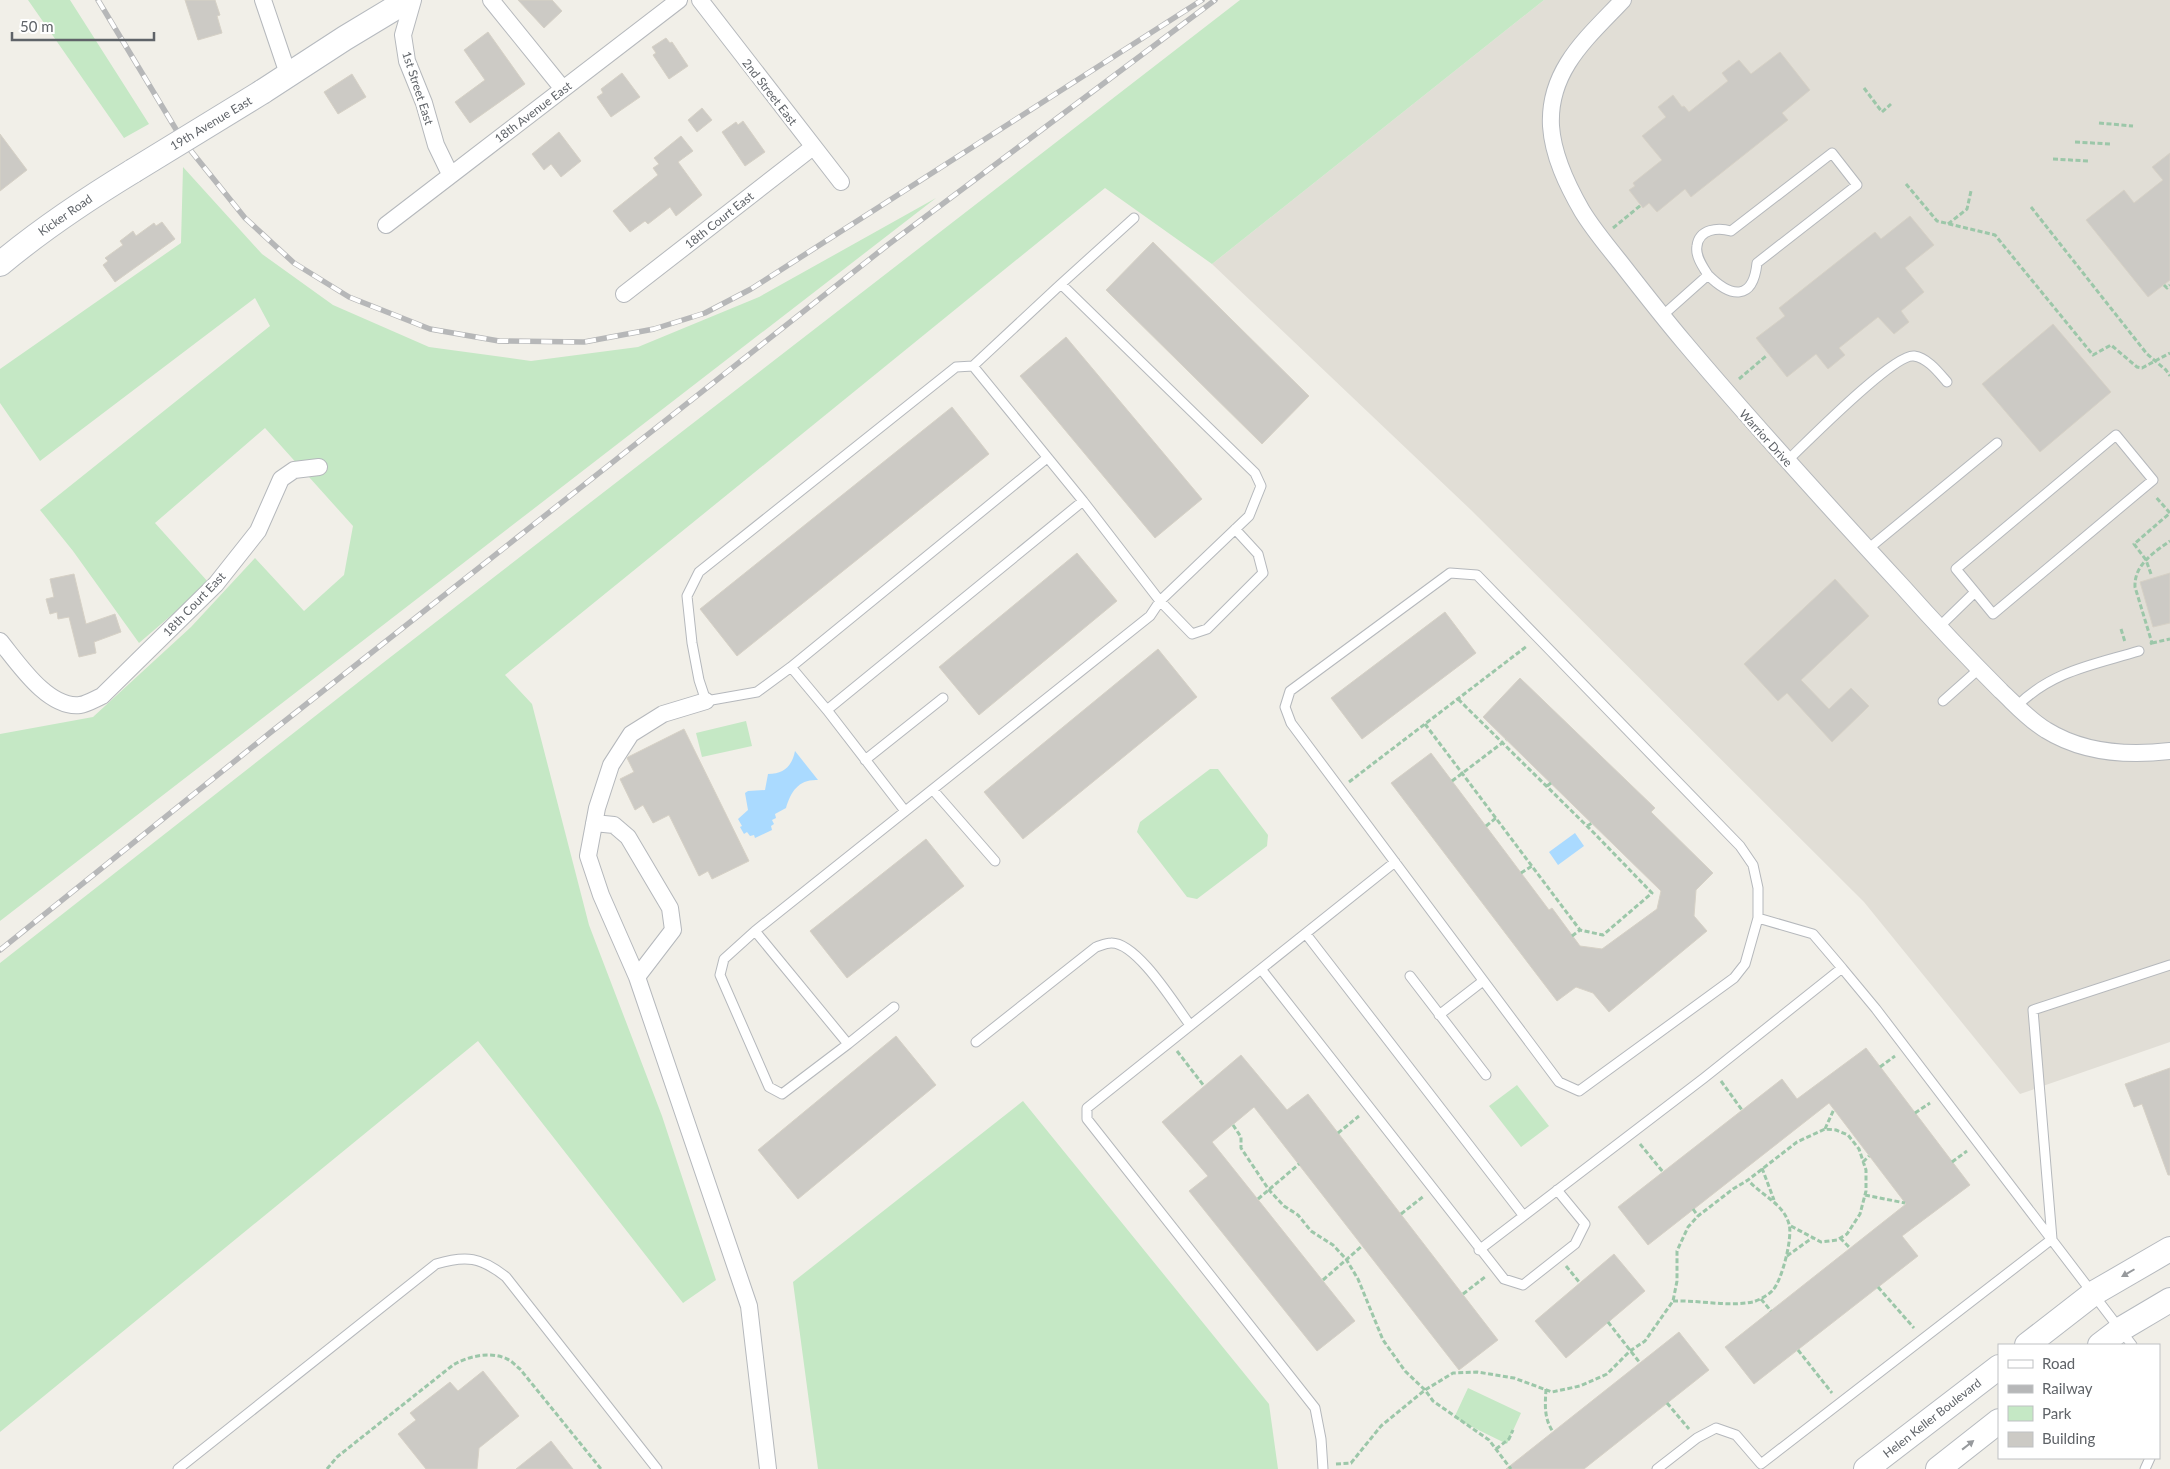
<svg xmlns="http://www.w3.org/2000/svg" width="2170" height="1469" viewBox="0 0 2170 1469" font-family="Lato,sans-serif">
<rect width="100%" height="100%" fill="#f1efe8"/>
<!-- education -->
<path fill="#e1ded6" d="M1544,0h626v1042l-150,52 -156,-192 -393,-392 -259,-246z"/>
<!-- green -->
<path fill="#c5e8c5" d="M28,0h42l79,124 -25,14z
M1240,0h304l-332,264 -107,-76 -600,487 27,29 57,221 73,191 54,164 -33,23 -205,-262 -478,391v-469l388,-304z
M183,167l79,87 71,51 96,42 102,14 107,-14 121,-50 177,-99 -936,723v-187l93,-17 98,-90 64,-69 49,53 40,-36 9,-49 -88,-98 -110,95 54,60 -70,60 -66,-92 -33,-41 230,-184 -15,-28 -215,163 -40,-58v-34l181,-126z
M746,721l6,25 -50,11 -6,-24z
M1210,769h8l50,66 -1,11 -70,53 -10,-2 -50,-65 3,-10z
M1517,1085l32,41 -28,21 -32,-41z
M1023,1101l246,303 9,65h-460l-25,-187z
M1468,1388l53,25 -14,31 -53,-26z"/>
<!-- water -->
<path fill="#aadaff" d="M795,751l23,29c-19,-1 -27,11 -32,28l-11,6 1,4 -4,2 2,4 -3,2 1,4 -17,8 -1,-3 -4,1 -3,-4 -3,2 -4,-7 2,-1 -4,-7 10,-9 -3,-17 3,-2 17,-1 3,-16c16,0 24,-8 27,-23z
M1575,833l9,13 -26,19 -9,-13z"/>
<!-- building -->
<path fill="#cccac5" stroke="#d6d1c6" d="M185,0h30l5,15 -3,1 5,17 -24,7z
M518,0h34l10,11 -18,17z
M488,32l37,52 -55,39 -15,-21 30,-22 -21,-30z
M666,38l4,5 2,-1 16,24 -19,13 -16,-24 3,-2 -4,-6z
M1780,52l30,38 -28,23 6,7 -97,77 -6,-8 -28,23 -8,-9 -6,5 -14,-18 6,-4 -2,-3 29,-23 -20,-24 24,-19 -8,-10 15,-12 9,12 2,-1 5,6 39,-31 -6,-8 17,-13 12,14z
M622,73l18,24 -29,20 -14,-20 6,-4 -2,-4z
M352,74l14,23 -28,17 -14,-22z
M702,108l10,12 -15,12 -9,-12z
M743,121l22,31 -20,14 -23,-34 14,-10 2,3z
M559,132l22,29 -20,16 -10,-13 -7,6 -12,-16z
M0,134l27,36 -27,21z
M681,136l12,15 -15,11 24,33 -26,21 -6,-9 -22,17 -3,-3 -15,11 -17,-21 45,-36 -5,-7 6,-4 -5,-6z
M2170,153v127l-22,17 -62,-77 38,-30 10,13 29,-23 -11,-13z
M1910,216l24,29 -29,23 19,24 -23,19 8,11 -15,12 -16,-17 -39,31 6,7 -17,14 -12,-15 -29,23 -31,-39 29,-22 -6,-8 96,-76 6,7z
M162,222l13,17 -60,43 -12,-17 5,-4 -3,-3 18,-13 -3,-4 13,-10 3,5 18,-13 2,3z
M1153,242l156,154 -47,48 -156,-154z
M2053,324l58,68 -71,60 -58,-68z
M1066,337l136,162 -47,39 -135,-162z
M952,407l37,47 -252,202 -37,-47z
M1077,553l40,48 -138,114 -40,-48z
M2170,573v50l-17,4 -13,-45z
M74,574l12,50 29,-10 6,18 -27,10 2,11 -17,4 -10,-40 -11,2 -1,-7 -7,2 -4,-15 8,-2 -4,-18z
M1835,579l34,37 -68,64 28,29 22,-21 18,18 -37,36 -45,-49 -9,8 -34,-37z
M1445,612l31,41 -114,86 -31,-41z
M1158,649l39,48 -174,142 -39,-47z
M1520,678l135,130 -4,4 62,61 -17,17 -2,26 13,15 -98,81 -16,-19 -17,-6 -19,14 -166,-218 40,-30 118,157 3,-2 28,38 22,3 55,-40 4,-18 -178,-174z
M684,729l65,132 -37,18 -4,-8 -9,5 -30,-61 -16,8 -10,-18 -8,5 -15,-31 14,-7 -7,-14 1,-1z
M926,839l38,47 -117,92 -37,-47z
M896,1036l40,49 -138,114 -40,-49z
M1866,1048l104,137 -68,51 16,20 -164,128 -29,-37 181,-143 -77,-101 -181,142 -30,-38 164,-128 15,20z
M1241,1055l46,55 21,-16 190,246 -39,30 -205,-263 -42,35 143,179 -38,30 -128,-160 19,-15 -46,-54z
M2170,1068v107h-2l-26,-71 -8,3 -9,-23z
M1614,1254l31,37 -79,67 -31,-37z
M1679,1332l30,38 -125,99h-78z
M483,1371l36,45 -40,32 -2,21h-51l-28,-35 18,-14 -6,-7 40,-31 8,9z
M551,1441l22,28h-57z"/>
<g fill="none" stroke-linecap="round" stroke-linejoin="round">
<!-- lane casing -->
<g stroke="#b5b8bc" stroke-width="11">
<path id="lane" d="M1061,284l73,-66
M1662,316l46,-41c23,23 45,26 49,-12l100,-78 -25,-32 -101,78c-13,-4 -32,-2 -34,15 -2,10 6,21 11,29
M973,366l110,135 77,100 32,33 15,-5 56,-56 -5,-19 -23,-25
M1787,461c18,-17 107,-108 127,-105 14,2 25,17 33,26
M1868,549l129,-106
M1450,573l27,2 263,271 13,19 5,23v30l-13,46 -11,14 -155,113 -20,-9 -268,-359 -6,-16 5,-16z
M1939,627l36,-35 18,22 160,-134 -37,-45 -160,134 19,23
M791,667l256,-209
M1943,701l36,-32
M2017,706c35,-35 76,-41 122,-55
M827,710l256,-209
M865,760l78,-62
M933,790l62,71
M1758,918l55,16 29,34
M755,931l93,113 -66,50 -13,-7 -49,-112 4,-16 31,-28 395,-315 10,-15 89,-85 12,-30 -6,-13 -194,-189 -88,82 -17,1 -257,205 -12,24 5,47 7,37 7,21 51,-9 34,-25 36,43 78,101
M1306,934l217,281
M1261,969l243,310 19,6 52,-41 10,-20 -28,-34
M1410,976l76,99
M1439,1015l44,-34
M976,1042l120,-95c4,-1 10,-4 15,-4 26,-1 64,62 79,82
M848,1044l46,-37
M1479,1250l225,-172 138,-110 34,41 256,336
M178,1469l258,-205c30,-9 45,-7 70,13l151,192
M1323,1469l-2,-30 -6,-31 -228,-289v-11l308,-246
M1657,1469l40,-31 19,-10 20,7 25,29 291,-225 -19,-229 137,-45
M2145,1469l5,-11"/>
</g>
<!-- street casing -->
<g stroke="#b5b8bc" stroke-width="18">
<path id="street" d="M263,0l25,74
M413,0l-10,35 4,26 17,42 12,42 14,29
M491,0l72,89
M700,0l141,182
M1623,0c-35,37 -75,70 -72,126 2,30 16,59 31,85 11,18 25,35 38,51 21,27 42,54 64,80 70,83 144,164 218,244 32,36 65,71 99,105 14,13 28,29 45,39 37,23 82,26 124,21
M386,225l293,-225
M624,294l189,-147
M0,641c18,22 48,68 80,64 7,-1 15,-6 22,-9l114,-112 42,-53 23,-52 13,-9 25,-3
M706,701l-43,13 -32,20 -20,31 -14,43 -9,48 13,39 36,82 112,329 19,163
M594,823l20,2 14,12 42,71 3,22 -36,47"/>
</g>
<!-- secondary casing -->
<g stroke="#b6babf" stroke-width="26">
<path id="secondary" d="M262,92l83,-54 63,-38
M0,264c42,-35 87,-65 133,-93
M2027,1345l67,-52 76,-44
M2100,1345l21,-16 49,-29
M1866,1469l133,-102
M1938,1469l61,-48"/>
</g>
<!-- path -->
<path stroke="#9cc7a9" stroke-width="3" stroke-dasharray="5 2.5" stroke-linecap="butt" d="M1864,88l18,24 9,-8
M2099,123l34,3
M2075,142l35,2
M2053,159l35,2
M1906,184l31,37 58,14 98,120 18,-10 26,22 5,1 28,-15
M2031,207l116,147 19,16 4,6
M1948,224l19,-15 4,-18
M1613,228l28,-23
M2164,285l3,3 3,-3
M1739,379l27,-23
M2151,574l-5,-14 -12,-16 36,-31 -15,-17
M2121,629l4,13
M2152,643l18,-4
M2150,644l2,-1 -17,-56c-1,-22 18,-34 35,-46
M1425,724l155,206 23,5 49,-42 -57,-59 -137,-135
M1452,781l54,-41
M1349,782l178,-136
M1547,786l4,-3
M1486,826l10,-8
M1587,826l5,-3
M1521,873l11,-7
M1572,936l8,-6
M1177,1051l27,35
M1880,1067l15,-11
M1721,1081l21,29
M1915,1113l15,-10
M1233,1125l8,12v11l28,42 15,16 14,9 13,16 22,14 13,14 12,20 25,61 22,31 20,19 8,11 56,39 22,29
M1825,1129l9,-20
M1338,1133l21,-17
M1640,1144l23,28
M1863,1162l6,-6
M1952,1162l15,-11
M1762,1168l12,32
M1865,1195l40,8
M1258,1199l41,-35
M1693,1209l5,7
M1401,1214l23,-18
M1840,1238l10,10
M1787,1256l25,-18
M1566,1266l14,17
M1323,1280l39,-34
M1878,1287l36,41
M1463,1294l22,-17
M1761,1299l10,12
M1673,1301c27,-1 53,6 80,1 6,-2 16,-7 20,-12 9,-10 20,-53 16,-66 -6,-21 -27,-28 -41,-44
M1608,1322l32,41
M1798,1350l34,43
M1546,1389c-1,17 -2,29 7,43
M1667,1403l22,26
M1496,1449l13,-10 4,-9
M1336,1464l15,-1 30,-37 44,-36 28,-17 24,-1 37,6 38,14 28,-6 27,-12 23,-23 15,-10 28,-40 4,-20v-30l11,-24 10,-11 35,-27 15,-9 49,-38 28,-13 11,1 12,5 11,14 7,21v21l-6,23 -13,20 -10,6 -16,2 -32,-17
M327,1469l10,-12 116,-92c15,-9 38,-14 54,-6 5,2 9,7 13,10l81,100"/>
<!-- lane -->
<use href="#lane" stroke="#fff" stroke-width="9"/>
<!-- street -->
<use href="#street" stroke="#fff" stroke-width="16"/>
<!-- secondary -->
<use href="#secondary" stroke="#fff" stroke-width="24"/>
<!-- rail casing -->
<g stroke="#b6b7b8" stroke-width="5.5">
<path id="rail" d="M98,0l85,141 62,77 49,45 55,34 81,32 69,12 85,1 70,-13 51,-16 46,-24 451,-289
M0,950l271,-218 618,-488 326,-244"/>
</g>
<!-- rail -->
<use href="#rail" stroke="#fff" stroke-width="4" stroke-dasharray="11" stroke-linecap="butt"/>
<!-- secondary-bridge casing -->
<g stroke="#b6babf" stroke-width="26" stroke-linecap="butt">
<path id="secondary-bridge" d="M133,171l129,-79"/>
</g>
<!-- secondary-bridge -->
<use href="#secondary-bridge" stroke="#fff" stroke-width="24"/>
</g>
<!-- one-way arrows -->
<defs><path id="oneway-solid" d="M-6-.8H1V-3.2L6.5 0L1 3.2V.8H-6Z" transform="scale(1.25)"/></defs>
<g fill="#979a9d">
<use href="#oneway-solid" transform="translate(2128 1273) rotate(150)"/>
<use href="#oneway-solid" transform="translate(1968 1445) rotate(-38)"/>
</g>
<g text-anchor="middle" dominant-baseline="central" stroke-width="5" stroke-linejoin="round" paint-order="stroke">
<!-- street labels -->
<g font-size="12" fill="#5f6368" stroke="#fff">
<text transform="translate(418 88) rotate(72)">1st Street East</text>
<text transform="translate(770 92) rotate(52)">2nd Street East</text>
<text transform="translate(533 112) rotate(-37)">18th Avenue East</text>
<text transform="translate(211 123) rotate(-31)">19th Avenue East</text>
<text transform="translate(65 215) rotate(-35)">Kicker Road</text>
<text transform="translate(719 220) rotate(-38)">18th Court East</text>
<text transform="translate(1766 438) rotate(48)">Warrior Drive</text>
<text transform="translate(194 604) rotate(-46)">18th Court East</text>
<text transform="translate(1932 1418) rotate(-38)">Helen Keller Boulevard</text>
</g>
</g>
<!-- legend -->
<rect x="1998" y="1344" width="162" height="115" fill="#ffffff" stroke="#bfc1c3"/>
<rect x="2008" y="1360" width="25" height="8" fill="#ffffff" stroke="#bfc1c3"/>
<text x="2042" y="1369" font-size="15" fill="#5f6368">Road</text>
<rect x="2008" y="1385" width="25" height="8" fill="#b6b7b8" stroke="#bfc1c3"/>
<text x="2042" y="1394" font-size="15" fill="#5f6368">Railway</text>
<rect x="2008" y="1406" width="25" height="15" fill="#c5e8c5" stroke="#bfc1c3"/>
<text x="2042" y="1419" font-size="15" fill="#5f6368">Park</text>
<rect x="2008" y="1432" width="25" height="15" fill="#cccac5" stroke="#bfc1c3"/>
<text x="2042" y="1444" font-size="15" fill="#5f6368">Building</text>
<!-- scale -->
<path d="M12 32v8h142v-8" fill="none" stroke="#5f6368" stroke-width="2.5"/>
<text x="20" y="32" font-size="15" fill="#5f6368" stroke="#ffffff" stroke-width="4" paint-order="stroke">50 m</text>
</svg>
